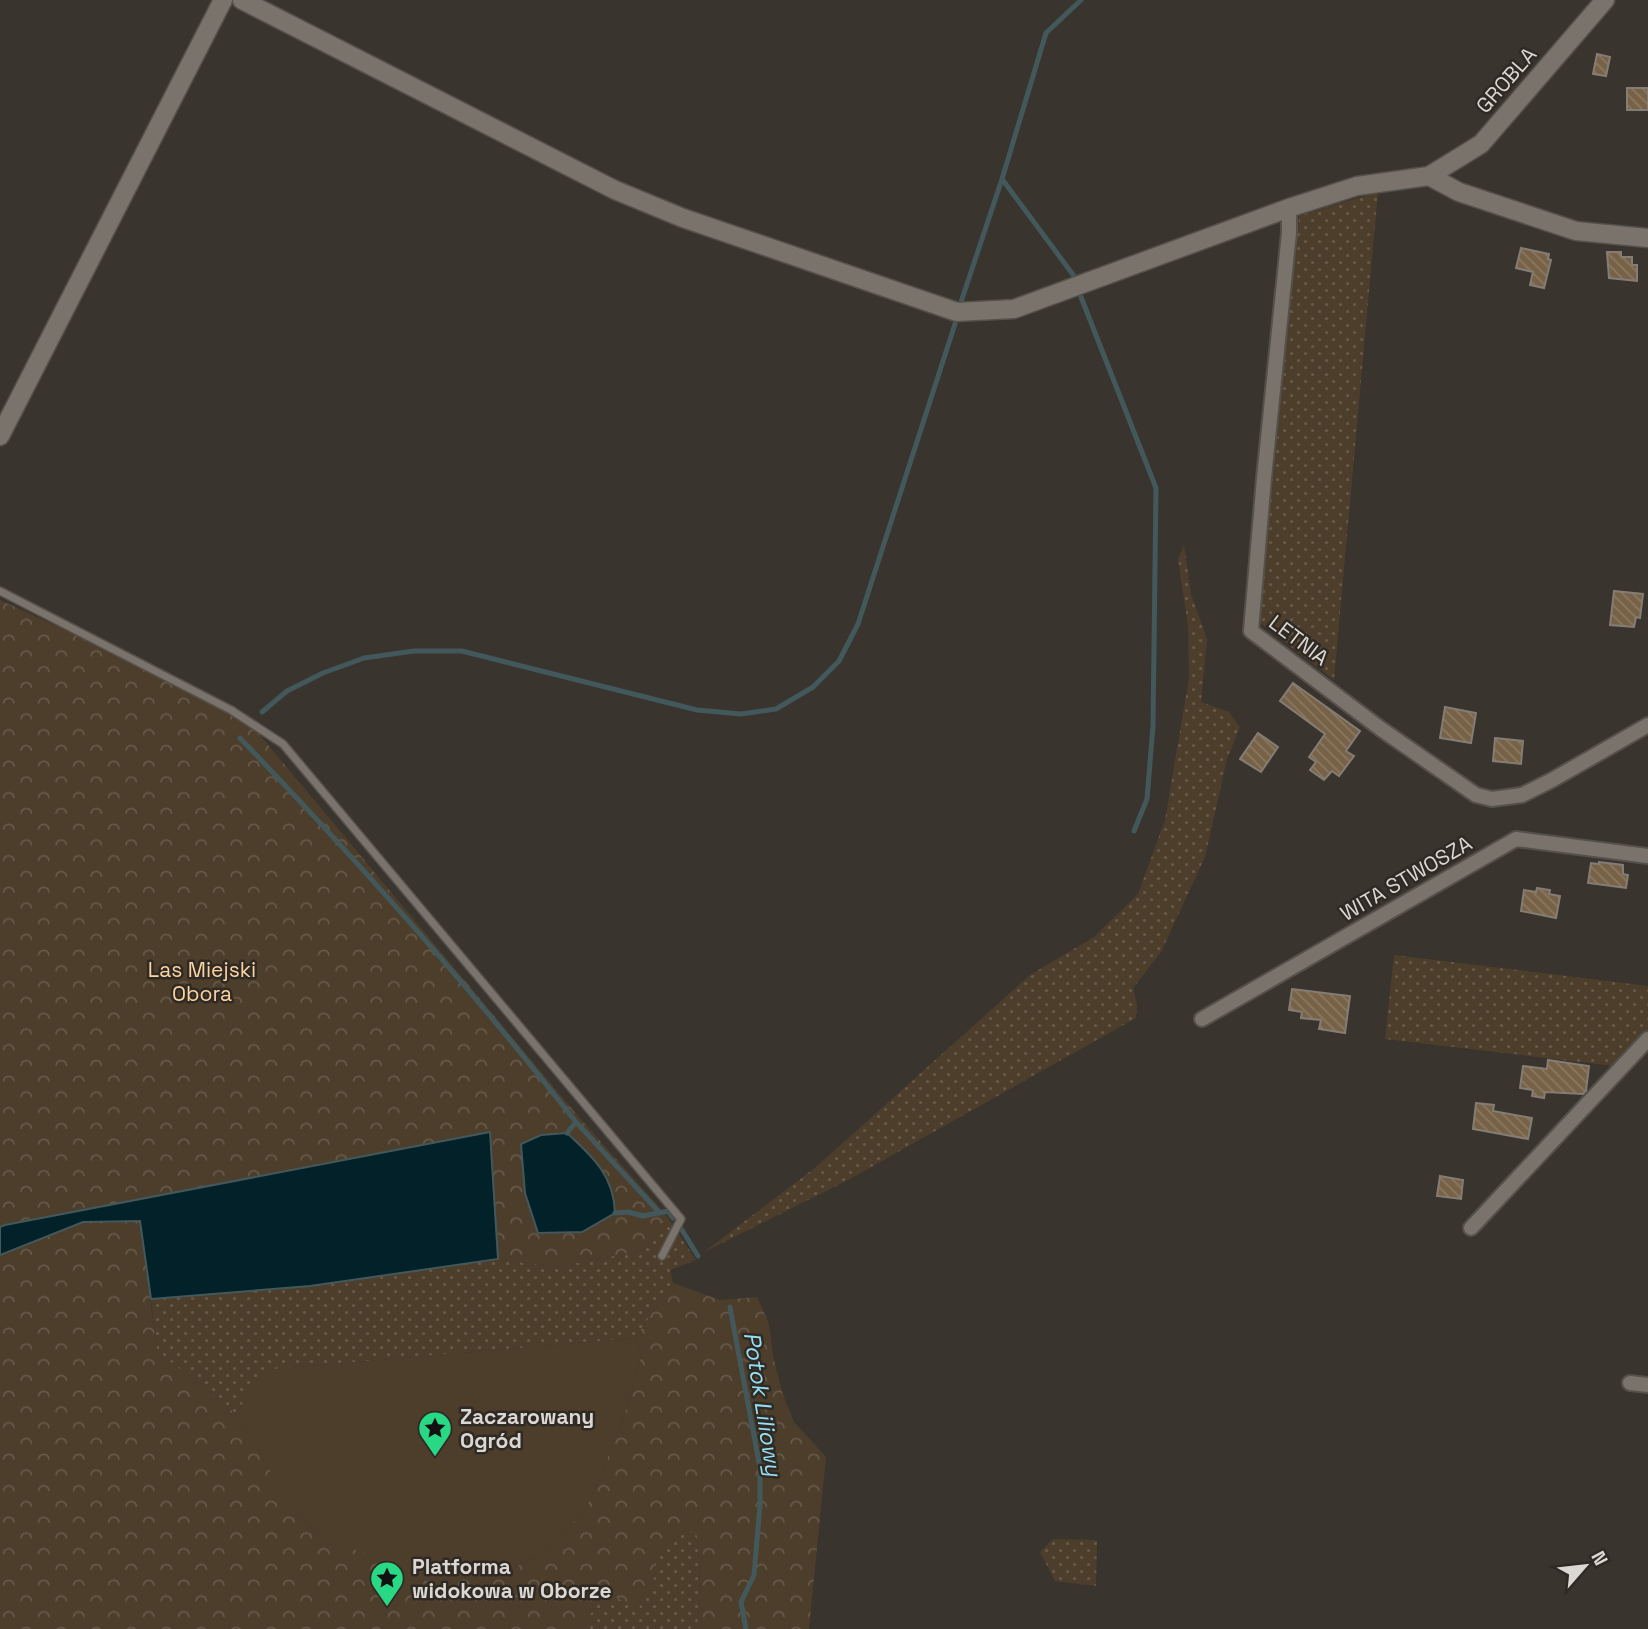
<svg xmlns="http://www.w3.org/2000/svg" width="1648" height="1629" viewBox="0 0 1648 1629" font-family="'Space Grotesk',sans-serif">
<defs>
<pattern id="grass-dots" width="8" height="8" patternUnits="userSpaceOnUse" patternTransform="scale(1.75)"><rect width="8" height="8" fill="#4d3e2b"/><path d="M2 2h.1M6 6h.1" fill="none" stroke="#665949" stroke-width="1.8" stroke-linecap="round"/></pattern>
<pattern id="forest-crowns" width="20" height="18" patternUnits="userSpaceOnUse" patternTransform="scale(1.75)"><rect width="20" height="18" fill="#4d3e2b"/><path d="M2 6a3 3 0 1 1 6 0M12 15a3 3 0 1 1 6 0" fill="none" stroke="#665949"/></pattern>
<pattern id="building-back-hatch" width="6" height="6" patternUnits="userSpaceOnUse" patternTransform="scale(1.75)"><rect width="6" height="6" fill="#776247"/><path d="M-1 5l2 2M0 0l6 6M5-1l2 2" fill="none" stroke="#8a7861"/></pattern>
</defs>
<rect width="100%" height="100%" fill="#39342d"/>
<!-- grass -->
<path fill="url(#grass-dots)" d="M1378,192l-44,488 -75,-58 40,-406z
M1184,545l7,49 16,45 -6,63 28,10 11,15 -13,32 -22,98 -44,95 -28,36 4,16 -1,14 -288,162 -144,72 112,-85 214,-192 64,-38 44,-43 27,-74 24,-142 -1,-52 -10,-67z
M1394,955l254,31v44l-34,36 -229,-27z
M666,1215l30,45 -26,10 3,13 -38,55 -371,32 -28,44 -79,-63 -6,-52 159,-13 188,-27 58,8 89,-17z
M673,1531l22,2 5,29 -2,67h-118l25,-36 48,-7 2,-26z
M1053,1539l44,1 -1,46 -41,-5 -15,-29z"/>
<!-- forest -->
<path fill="url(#forest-crowns)" d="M0,600l239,110 339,406 88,99 -21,35 -89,17 -58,-8 -8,-127 -490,95z
M140,1221l17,130 79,63 51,83 26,33 50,22 136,24 57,-31 34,-45 33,-81 18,-63 -6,-18 38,-55 47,17 37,-3 12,27 4,32 10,39 11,27 32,35 -17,172h-111l2,-67 -5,-29 -21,-2 -19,29 -2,26 -14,22 -34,-15 -25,36h-580v-374l83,-33z"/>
<!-- garden -->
<path fill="#4d3e2b" d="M635,1338l6,18 -18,63 -33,81 -34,45 -57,31 -76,5 -110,-51 -26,-33 -51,-83 27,-44z"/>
<!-- water -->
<path fill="#022128" stroke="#43585b" stroke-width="2" d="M490,1132l8,127 -188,27 -159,13 -11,-78 -57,1 -83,33v-28l5,-2z
M567,1133c26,24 47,43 48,80l-33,19 -44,1 -13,-40 -4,-49 20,-9z"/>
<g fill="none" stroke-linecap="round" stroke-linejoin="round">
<!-- stream -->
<path stroke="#43585b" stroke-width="5" d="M1002,179l72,97
M1081,297l75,191 -3,238 -6,73 -13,32
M961,302l41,-123 44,-146 35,-33
M262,712l25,-21 36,-18 41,-15 50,-7h48l235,59 44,4 35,-5 37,-22 26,-26 19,-37 97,-300
M240,738c118,123 231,250 336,384l-9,11
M576,1122l83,90
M615,1213l13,-1 15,4 25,-5 5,7
M682,1230l16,26
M730,1307l30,161v37l-6,70 -13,27 5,27"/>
</g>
<!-- building -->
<path fill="url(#building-back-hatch)" stroke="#847d75" stroke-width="2" d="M1597,54l13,3 -4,19 -13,-2z
M1627,88h21v22h-21z
M1521,248l28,6 -1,5 3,1 -7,28 -14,-3 3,-13 -17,-4z
M1607,252h14v5h11v8h5v16l-28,-3z
M1614,591l29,3 -3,24 -4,-1 -2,10 -24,-2z
M1293,683l67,48 -14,20 8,5 -15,20 -7,-5 -8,9 -14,-10 6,-8 -7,-5 16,-23 -45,-33z
M1445,707l31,6 -5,30 -31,-5z
M1258,733l20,14 -17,25 -21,-13z
M1495,738l28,3 -2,23 -28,-3z
M1599,862l24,3v9l5,1 -2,13 -38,-5 3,-20 8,1z
M1537,888l13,2 -1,4 11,2 -4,22 -35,-7 3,-21 12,2z
M1292,989l58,7 -5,37 -26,-4 2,-9 -20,-2 1,-6 -13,-2z
M1548,1060l41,6 -3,25 -3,3 -38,-2 -1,6 -12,-2 1,-6 -13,-2 3,-22 24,3z
M1476,1103l18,2 -1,6 39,7 -4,21 -55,-10z
M1440,1176l23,4 -2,19 -24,-3z"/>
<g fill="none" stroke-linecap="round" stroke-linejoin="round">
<!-- service casing -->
<g stroke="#54504a" stroke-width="10">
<path id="service" d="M0,591l231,119 52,34 398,475 -19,37"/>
</g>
<!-- minor casing -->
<g stroke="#54504a" stroke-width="18">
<path id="minor" d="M1289,208v25l-25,245 -13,153 130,98 95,66 16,4 30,-4 30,-15 96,-55
M1202,1019l314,-180 132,17
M1471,1228l177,-189
M1630,1383l18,2"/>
</g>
<!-- tertiary casing -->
<g stroke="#54504a" stroke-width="21">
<path id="tertiary" d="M242,0l373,190 68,28 274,94 57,-3 275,-101 68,-22 72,-10 30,16 117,39 72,7
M1429,176l52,-32 124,-144
M0,436l223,-436"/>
</g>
<!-- service -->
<use href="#service" stroke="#79736b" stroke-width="7"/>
<!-- minor -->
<use href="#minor" stroke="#79736b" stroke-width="14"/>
<!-- tertiary -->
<use href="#tertiary" stroke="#79736b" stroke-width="18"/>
</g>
<!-- icons -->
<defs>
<g id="sight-pin" transform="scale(1.75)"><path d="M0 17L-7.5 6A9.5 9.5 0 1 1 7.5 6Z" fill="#28d885" stroke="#2f2a23"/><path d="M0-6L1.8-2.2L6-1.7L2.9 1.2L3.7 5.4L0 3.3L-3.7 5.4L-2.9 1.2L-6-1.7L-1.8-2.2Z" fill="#111"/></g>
</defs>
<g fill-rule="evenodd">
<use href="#sight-pin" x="435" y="1428"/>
<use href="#sight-pin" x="387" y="1578"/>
</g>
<g text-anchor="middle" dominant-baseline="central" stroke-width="5" stroke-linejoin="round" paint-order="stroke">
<!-- street labels -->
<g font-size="21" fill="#dbd7d3" stroke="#2f2a23">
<text transform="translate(1506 80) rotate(-49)">GROBLA</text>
<text transform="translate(1299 640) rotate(37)">LETNIA</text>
<text transform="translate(1406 878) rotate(-30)">WITA STWOSZA</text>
</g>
<!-- park labels -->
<g font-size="21" fill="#fcd4a2" stroke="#2f2a23">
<text x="202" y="969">Las Miejski<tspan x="202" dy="24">Obora</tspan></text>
</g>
<!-- poi labels -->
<g font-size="21" font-weight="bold" fill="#dbd7d3" stroke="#2f2a23" text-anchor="start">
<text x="460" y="1416">Zaczarowany<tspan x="460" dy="24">Ogród</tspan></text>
<text x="412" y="1566">Platforma<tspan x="412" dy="24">widokowa w Oborze</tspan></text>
</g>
<!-- water labels -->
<g font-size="23" font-style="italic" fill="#96dff4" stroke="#2f2a23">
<text transform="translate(763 1404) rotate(81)">Potok Liliowy</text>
</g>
</g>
<!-- north arrow -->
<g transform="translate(1585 1566) rotate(62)" stroke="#2f2a23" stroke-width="5" paint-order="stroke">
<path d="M0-5L12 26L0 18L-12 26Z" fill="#dbd7d3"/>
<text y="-10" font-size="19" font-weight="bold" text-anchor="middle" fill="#dbd7d3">N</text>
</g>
</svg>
